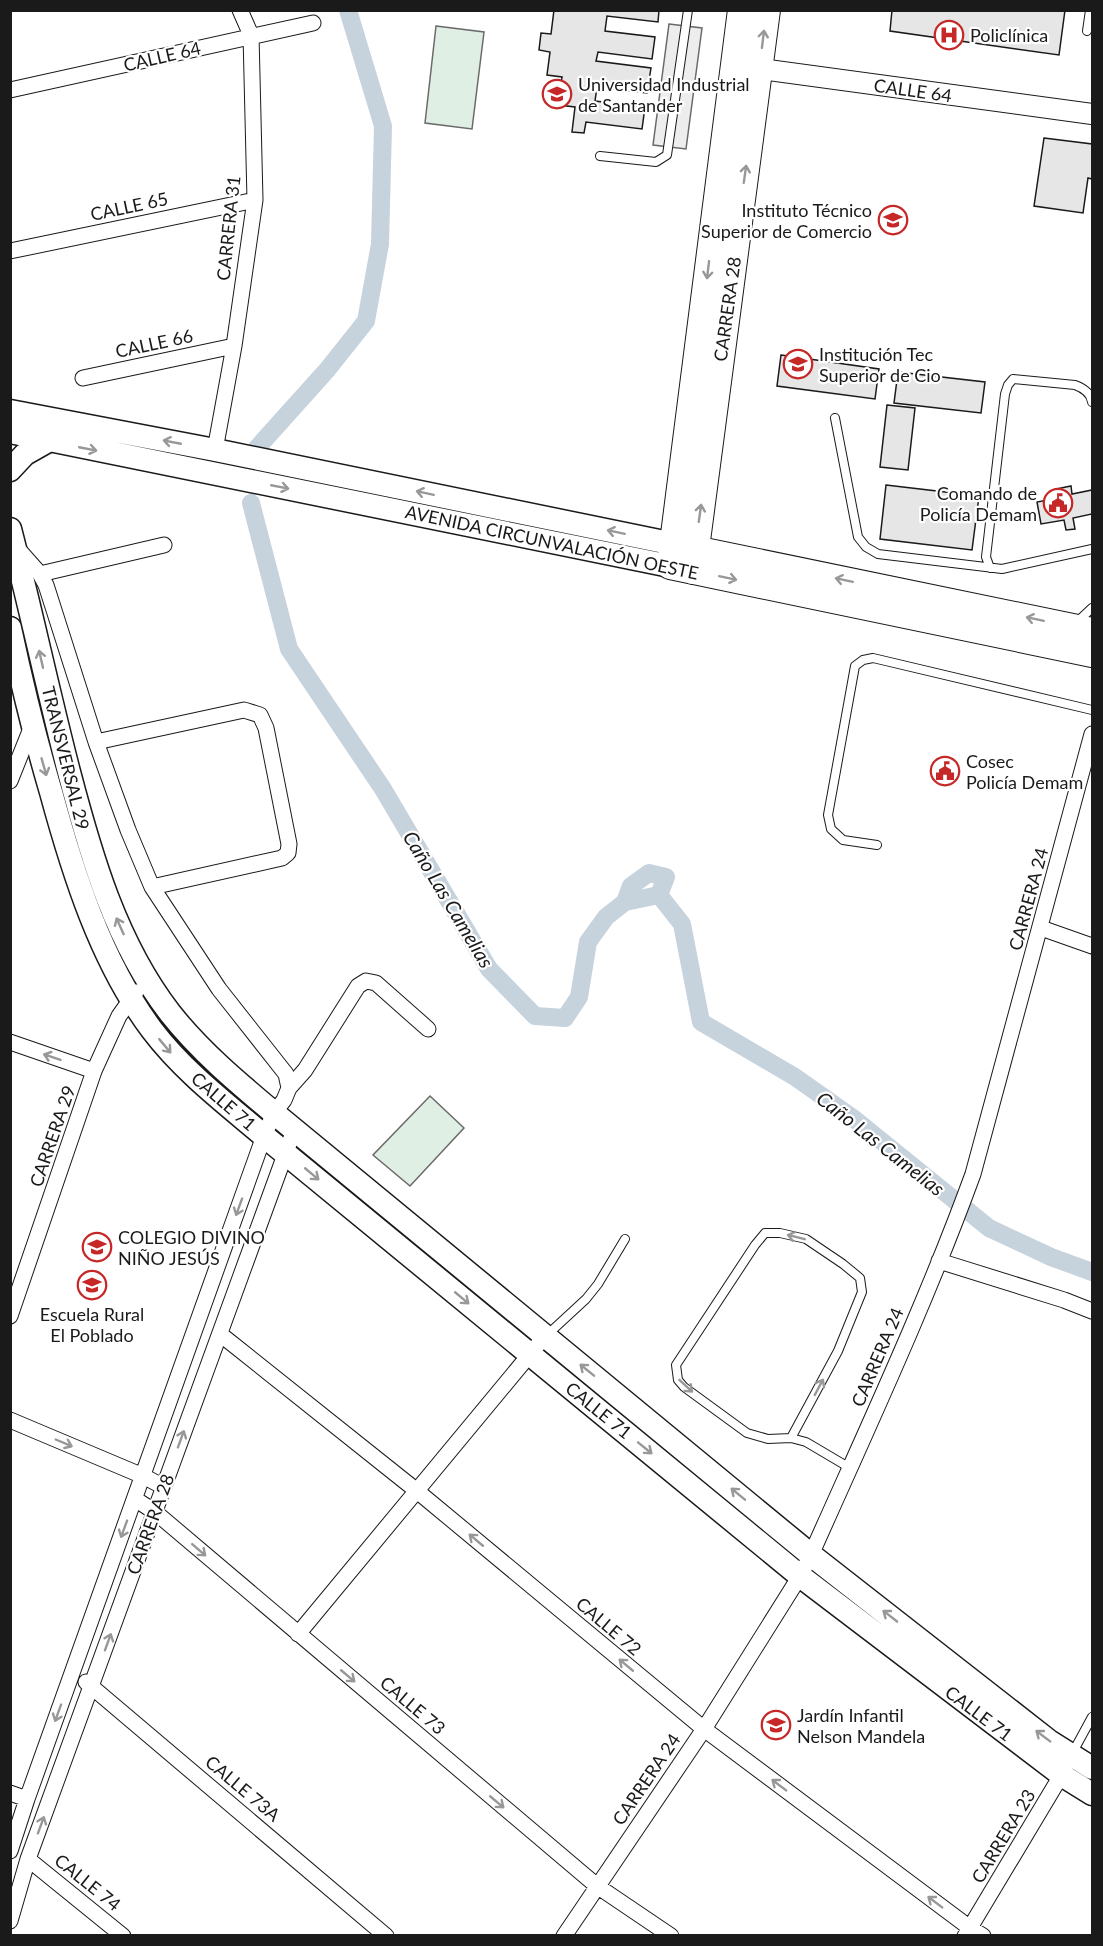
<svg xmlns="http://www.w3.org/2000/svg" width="1103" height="1946" viewBox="0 0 1103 1946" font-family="Lato,sans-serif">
<rect width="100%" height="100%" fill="#fff"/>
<!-- green -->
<path fill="#e0efe3" stroke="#6a6a6a" stroke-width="1.5" d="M436,26l48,6 -12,97 -47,-6z
M430,1096l34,32 -54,58 -37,-31z"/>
<!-- parking -->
<path fill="#ededed" stroke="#6a6a6a" stroke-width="1.5" d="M669,24l33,4 -16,121 -33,-4z"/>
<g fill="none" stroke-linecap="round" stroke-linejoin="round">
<!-- canal -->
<path stroke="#c6d2dc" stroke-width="18" d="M257,448l70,-78 39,-49 14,-77 3,-118 -35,-116
M251,503l38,146 94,140 106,180 46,47 30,2 14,-21 9,-55 18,-25 19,-15 34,-7 23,29 19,98 94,55 58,41 136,110 62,29 41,15
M625,902l6,-16 18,-13 17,4 -7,18"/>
</g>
<!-- building -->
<path fill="#e6e6e6" stroke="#1a1a1a" stroke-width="1.5" d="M554,10h105l-1,12 -51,-6 -2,15 50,6 -3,22 -54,-7 -2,9 55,7 -4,25 -50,-6 -2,14 50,6 -3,22 -56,-7 -2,11 -12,-1 3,-25 -17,-2 4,-28 -15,-2 3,-23 -11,-2 2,-17 10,1z
M892,10h173l-6,45 -169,-24z
M1044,138l48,6v35l-4,-1 -5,35 -49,-7z
M781,355l98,14 -4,30 -98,-13z
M898,372l87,10 -4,31 -87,-10z
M887,405l28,3 -7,62 -28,-3z
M886,485l93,11 -7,54 -92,-11z
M1071,486l1,8 20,-4v24l-19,4 2,11 -9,1 -2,-10 -23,4 -4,-22 21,-4 -2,-9z"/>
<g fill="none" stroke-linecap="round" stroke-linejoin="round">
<!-- service casing -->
<g stroke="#1a1a1a" stroke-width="10">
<path id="service" d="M1087,31l3,-21
M600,156l56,6 11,-7 21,-145
M835,418l23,119 8,10 12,7 124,15 90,-20
M990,568l-4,-11 19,-163 3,-9 5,-6 62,6c8,3 16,8 17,17
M1076,623l16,-15
M877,845l-34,-5 -12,-11 -3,-14 27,-149 8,-6 10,-2 219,52
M547,1335l39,-36 12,-15 27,-45
M791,1438l47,-87 24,-59 -2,-14 -17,-14 -37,-25 -26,-6h-15l-10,12 -79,120 2,15 6,7 63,46 21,6 23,-1 15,4 44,26
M1073,1752l19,-35"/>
</g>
<!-- minor casing -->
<g stroke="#1a1a1a" stroke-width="17">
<path id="minor" d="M10,90l303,-67
M10,251l245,-51
M83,378l151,-32
M215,450l19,-104 21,-146 -4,-165 -11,-25
M40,574l124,-29
M96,742l148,-32 16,5 6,13 23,116 -1,9 -6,5 -130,29
M10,781l22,-55
M1041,928l51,18
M10,1042l84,29
M289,1088l16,-18 53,-84 8,-5 10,2 52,46
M939,1261l125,39 28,11
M10,1316l84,-245 25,-55 17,-24
M220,1334l197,157 287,238 266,199 13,8
M10,1420l133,56 21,11
M135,1499l20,13 442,374 74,50
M298,1634l247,-298
M86,1682l300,254
M10,1793l17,6
M10,1851l17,-52 237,-663 10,-23 10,-13 5,-12 -3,-14 -67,-85 -67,-102 -24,-57 -32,-88 -50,-157 -6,-11 -23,-26
M28,1859l95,77
M10,1921l18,-62 266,-729
M564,1936l140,-207 96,-153 11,-21c56,-126 115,-252 162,-381l119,-440
M965,1936l100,-167"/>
</g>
<!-- tertiary casing -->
<g stroke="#1a1a1a" stroke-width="22">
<path id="tertiary" d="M747,67l345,47"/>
</g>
<!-- secondary casing -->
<g stroke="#1a1a1a" stroke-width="25">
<path id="secondary" d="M10,411l205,39 459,94
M10,432l660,134
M10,470l15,-16 23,-13
M10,529c21,81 38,162 59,243 22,84 47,171 101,241 30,38 67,69 104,100l537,442 238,186 43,27
M10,628c12,56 25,110 41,164 22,81 50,170 101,238 31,41 73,73 112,106l536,440 263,200 29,18"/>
</g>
<!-- primary casing -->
<g stroke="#1a1a1a" stroke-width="28">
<path id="primary" d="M741,10l-71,556 422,88
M680,546l412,85
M693,571l74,-561"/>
</g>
<!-- service -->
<use href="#service" stroke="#fff" stroke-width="8"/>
<!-- minor -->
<use href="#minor" stroke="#fff" stroke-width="15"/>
<!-- tertiary -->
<use href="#tertiary" stroke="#fff" stroke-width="20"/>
<!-- secondary -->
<use href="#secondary" stroke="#fff" stroke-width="22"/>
<!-- primary -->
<use href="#primary" stroke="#fff" stroke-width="26"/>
</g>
<!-- one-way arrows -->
<defs><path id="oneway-shaft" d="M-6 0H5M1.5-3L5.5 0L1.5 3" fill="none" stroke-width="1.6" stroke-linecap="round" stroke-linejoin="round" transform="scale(1.5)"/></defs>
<g stroke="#989898">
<use href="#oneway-shaft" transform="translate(763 39) rotate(-83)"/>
<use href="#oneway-shaft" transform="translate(745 174) rotate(-82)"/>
<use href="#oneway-shaft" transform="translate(708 270) rotate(97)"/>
<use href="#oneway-shaft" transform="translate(172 442) rotate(-169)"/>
<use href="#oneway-shaft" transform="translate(88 449) rotate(11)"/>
<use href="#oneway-shaft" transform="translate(280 487) rotate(11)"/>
<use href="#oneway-shaft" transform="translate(425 493) rotate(-168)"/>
<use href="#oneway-shaft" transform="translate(700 513) rotate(-82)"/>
<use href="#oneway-shaft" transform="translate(616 532) rotate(-168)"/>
<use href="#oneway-shaft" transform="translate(728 578) rotate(12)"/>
<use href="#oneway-shaft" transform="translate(844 580) rotate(-168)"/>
<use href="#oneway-shaft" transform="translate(1035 619) rotate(-168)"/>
<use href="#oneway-shaft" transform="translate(41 659) rotate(-103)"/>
<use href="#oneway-shaft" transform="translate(44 767) rotate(74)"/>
<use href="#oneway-shaft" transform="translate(120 926) rotate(-114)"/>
<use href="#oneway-shaft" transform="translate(165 1046) rotate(50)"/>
<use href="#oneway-shaft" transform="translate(52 1057) rotate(-161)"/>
<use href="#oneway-shaft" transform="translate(312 1174) rotate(40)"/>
<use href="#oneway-shaft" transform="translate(239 1207) rotate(110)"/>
<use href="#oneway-shaft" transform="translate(796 1237) rotate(-166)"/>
<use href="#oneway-shaft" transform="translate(462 1298) rotate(40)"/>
<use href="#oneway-shaft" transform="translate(587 1370) rotate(-141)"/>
<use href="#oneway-shaft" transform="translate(686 1386) rotate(43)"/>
<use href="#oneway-shaft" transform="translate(819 1387) rotate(-62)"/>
<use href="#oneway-shaft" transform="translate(181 1439) rotate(-70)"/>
<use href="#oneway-shaft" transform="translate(64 1443) rotate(23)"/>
<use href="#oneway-shaft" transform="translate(645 1448) rotate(39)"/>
<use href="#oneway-shaft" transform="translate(738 1494) rotate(-141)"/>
<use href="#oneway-shaft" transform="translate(124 1529) rotate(110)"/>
<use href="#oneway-shaft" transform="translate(476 1540) rotate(-140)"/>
<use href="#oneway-shaft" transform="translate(199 1550) rotate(41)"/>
<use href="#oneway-shaft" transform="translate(890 1616) rotate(-142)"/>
<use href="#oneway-shaft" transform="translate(108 1642) rotate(-70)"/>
<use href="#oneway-shaft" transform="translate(626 1665) rotate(-140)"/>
<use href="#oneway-shaft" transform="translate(348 1676) rotate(40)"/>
<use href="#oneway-shaft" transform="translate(58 1713) rotate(110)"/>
<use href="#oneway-shaft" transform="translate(1043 1736) rotate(-143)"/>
<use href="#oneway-shaft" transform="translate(779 1785) rotate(-143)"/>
<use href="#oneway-shaft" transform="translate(497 1802) rotate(40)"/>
<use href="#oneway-shaft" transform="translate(41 1825) rotate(-70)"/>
<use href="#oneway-shaft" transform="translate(935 1902) rotate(-143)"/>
</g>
<!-- icons -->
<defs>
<g id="hospital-ring" transform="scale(1.5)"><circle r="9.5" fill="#fff" stroke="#c62828" stroke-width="1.5"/><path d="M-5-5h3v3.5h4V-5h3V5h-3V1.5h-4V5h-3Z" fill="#c62828"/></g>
<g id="university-ring" transform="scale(1.5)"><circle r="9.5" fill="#fff" stroke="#c62828" stroke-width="1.5"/><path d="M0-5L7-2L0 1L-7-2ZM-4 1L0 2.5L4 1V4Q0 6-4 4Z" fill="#c62828"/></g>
<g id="school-ring" transform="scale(1.5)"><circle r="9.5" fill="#fff" stroke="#c62828" stroke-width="1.5"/><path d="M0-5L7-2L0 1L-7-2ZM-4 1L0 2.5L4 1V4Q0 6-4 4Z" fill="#c62828"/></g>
<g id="civic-ring" transform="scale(1.5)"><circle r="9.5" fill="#fff" stroke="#c62828" stroke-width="1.5"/><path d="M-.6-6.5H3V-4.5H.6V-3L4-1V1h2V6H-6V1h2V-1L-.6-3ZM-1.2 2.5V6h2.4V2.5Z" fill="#c62828"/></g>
</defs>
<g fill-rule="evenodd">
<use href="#hospital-ring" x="949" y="35"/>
<use href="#university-ring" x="557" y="94"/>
<use href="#university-ring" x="893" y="220"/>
<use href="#school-ring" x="798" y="364"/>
<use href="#civic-ring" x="1058" y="503"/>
<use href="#civic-ring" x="945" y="771"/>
<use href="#school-ring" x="97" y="1247"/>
<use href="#school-ring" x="92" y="1285"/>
<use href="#school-ring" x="776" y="1725"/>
</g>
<g text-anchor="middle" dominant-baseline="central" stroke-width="4.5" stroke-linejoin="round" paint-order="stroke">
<!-- poi labels -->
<g font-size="18" fill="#1a1a1a" stroke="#fff" text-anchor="start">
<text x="970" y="35">Policlínica</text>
<text x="578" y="84">Universidad Industrial<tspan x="578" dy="21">de Santander</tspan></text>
<text x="872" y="210" text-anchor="end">Instituto Técnico<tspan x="872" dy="21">Superior de Comercio</tspan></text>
<text x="819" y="354">Institución Tec<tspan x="819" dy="21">Superior de Cio</tspan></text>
<text x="1037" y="493" text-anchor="end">Comando de<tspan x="1037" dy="21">Policía Demam</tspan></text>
<text x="966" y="761">Cosec<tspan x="966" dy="21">Policía Demam</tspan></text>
<text x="118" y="1237">COLEGIO DIVINO<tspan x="118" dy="21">NIÑO JESÚS</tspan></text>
<text x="92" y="1314" text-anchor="middle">Escuela Rural<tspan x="92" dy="21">El Poblado</tspan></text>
<text x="797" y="1715">Jardín Infantil<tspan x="797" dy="21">Nelson Mandela</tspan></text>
</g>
<!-- street labels -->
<g font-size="18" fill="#1a1a1a" stroke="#fff">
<text transform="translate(162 56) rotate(-13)">CALLE 64</text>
<text transform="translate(913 90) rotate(8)">CALLE 64</text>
<text transform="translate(129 206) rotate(-12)">CALLE 65</text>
<text transform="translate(228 228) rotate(-84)">CARRERA 31</text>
<text transform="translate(727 309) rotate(-82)">CARRERA 28</text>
<text transform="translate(154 343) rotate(-12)">CALLE 66</text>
<text transform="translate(552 542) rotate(12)">AVENIDA CIRCUNVALACIÓN OESTE</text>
<text transform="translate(66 758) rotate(76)">TRANSVERSAL 29</text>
<text transform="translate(1028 899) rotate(-75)">CARRERA 24</text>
<text transform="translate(224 1101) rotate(41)">CALLE 71</text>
<text transform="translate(52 1136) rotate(-71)">CARRERA 29</text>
<text transform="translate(877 1357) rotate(-67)">CARRERA 24</text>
<text transform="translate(599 1410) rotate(39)">CALLE 71</text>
<text transform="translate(150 1524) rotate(-70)">CARRERA 28</text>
<text transform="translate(609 1626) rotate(40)">CALLE 72</text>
<text transform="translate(413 1705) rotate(40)">CALLE 73</text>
<text transform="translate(979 1713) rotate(37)">CALLE 71</text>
<text transform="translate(646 1779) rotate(-56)">CARRERA 24</text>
<text transform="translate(243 1788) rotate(40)">CALLE 73A</text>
<text transform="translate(1003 1836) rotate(-59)">CARRERA 23</text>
<text transform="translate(88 1882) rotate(39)">CALLE 74</text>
</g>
<!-- water labels -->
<g font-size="20" font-style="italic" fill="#1a1a1a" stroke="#fff">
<text transform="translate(449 899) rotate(59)">Caño Las Camelias</text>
<text transform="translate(881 1143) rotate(38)">Caño Las Camelias</text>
</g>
</g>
<!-- border -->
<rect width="1103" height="1946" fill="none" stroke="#1a1a1a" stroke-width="24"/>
</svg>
